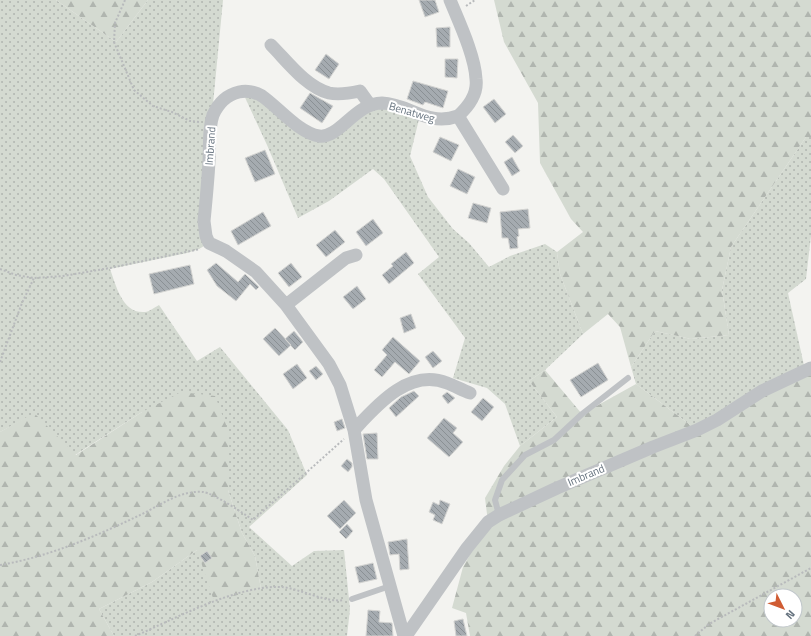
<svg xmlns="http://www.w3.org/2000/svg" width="811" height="636" viewBox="0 0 811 636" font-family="'Titillium Web',sans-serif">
<defs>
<pattern id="grass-dots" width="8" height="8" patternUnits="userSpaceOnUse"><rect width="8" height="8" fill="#d4dad1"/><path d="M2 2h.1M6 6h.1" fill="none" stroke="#b0b5af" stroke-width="1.8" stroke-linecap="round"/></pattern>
<pattern id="forest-firs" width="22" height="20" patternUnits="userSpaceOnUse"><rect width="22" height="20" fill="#d4dad1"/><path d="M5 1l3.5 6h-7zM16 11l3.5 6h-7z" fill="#b0b5af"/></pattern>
<pattern id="building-back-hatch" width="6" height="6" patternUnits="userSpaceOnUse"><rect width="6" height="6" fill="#a5abb0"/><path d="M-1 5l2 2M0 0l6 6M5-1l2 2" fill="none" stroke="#8a9094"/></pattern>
</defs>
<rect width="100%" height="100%" fill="#f3f3f0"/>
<!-- grass -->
<path fill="url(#grass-dots)" d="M0,0h56l60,42 32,-42h75l-12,125 -2,118 -10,6 -12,4 -77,16c6,16 12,45 35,43 4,0 10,-5 14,-7l38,56 23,-14 68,83 19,45 -58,52 43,39 22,-15 30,-1 6,59 -3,27h-233l-15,-27 53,-27 45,-32 40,44 24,-5 -6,-33 -13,-23 -14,-43v-60l-86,-18 -67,43 -41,-41 -34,18z
M242,91l78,45 50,-31 50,10 -10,41 18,41 25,32 16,14 20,24 21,-11 35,-12 12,8 3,22 23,60 -38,36 -16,11 28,36 -37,29 -15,-42 -18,-16 -34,-10 12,-40 -47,-64 21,-17 -55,-78 -11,-10 -44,32 -31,17 -31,-73z
M806,137h5v99l-5,43 -18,14 17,77 -108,60 -61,-46 -5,-17 24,-36 36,8 38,-4 -7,-45 9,-43z"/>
<!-- forest -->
<path fill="url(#forest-firs)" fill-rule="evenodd" d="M56,0h92l-32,42z
M494,0h317v137h-5l-75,110 -9,43 7,45 -38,4 -36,-8 -24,36 -11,-40 -12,-13 -25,20 -23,-60 -3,-22 26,-20 -12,-13 -31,-56 -2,-60 -34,-61z
M811,368v268h-341l-4,-23 -14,-5 11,-41 25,-45 -3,-24 19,-32 16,-20 37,-29 -28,-36 16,-11 37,44 54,-30 61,46zM771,596h24v24h-24z
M181,392l34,4 13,34v60l14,43 13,23 6,33 -47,12 -17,-51 -45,32 -53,27 15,27h-114v-204l34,-19 42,42 66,-43z"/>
<!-- building -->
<path fill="url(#building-back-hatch)" stroke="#d4d4d2" d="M419,0h16l4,12 -14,5z
M450,27v20h-13l-1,-19z
M326,54l13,10 -10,15 -14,-9z
M445,59h13l-1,19 -12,-1z
M413,81l35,10 -5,17 -18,-6 -2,3 -16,-6z
M310,93l23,13 -11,17 -22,-15z
M494,99l12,15 -11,9 -12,-16z
M513,135l10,11 -8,7 -10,-11z
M440,137l19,8 -8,16 -18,-9z
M265,150l10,24 -20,8 -10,-24z
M512,157l8,14 -8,5 -8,-14z
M458,169l17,8 -8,17 -17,-8z
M473,203l18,5 -4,15 -19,-5z
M528,209l2,19 -12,1 1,7 -2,1 1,11 -8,1 -2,-11h-6l-2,-26z
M263,212l8,14 -33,19 -7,-14z
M373,219l10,14 -17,13 -10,-14z
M335,230l10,12 -19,15 -10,-12z
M406,252l8,11 -25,21 -7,-9 11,-9 -2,-2z
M216,263l22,19 7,-8 14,13 -3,3 -6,-6 -14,17 -19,-15 -10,-16z
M291,263l11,14 -13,10 -11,-14z
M190,265l4,19 -40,10 -5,-20z
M357,286l9,13 -13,10 -10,-12z
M411,314l5,14 -12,5 -4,-15z
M275,328l16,17 -12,11 -16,-17z
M294,331l9,11 -8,8 -10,-11z
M393,337l27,24 -11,13 -14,-12 -13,15 -8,-7 13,-15 -5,-5z
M433,351l9,10 -9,7 -8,-11z
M598,363l10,17 -27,17 -11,-17z
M297,364l10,14 -14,11 -10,-15z
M316,366l7,8 -7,6 -7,-9z
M414,391l5,5 -23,21 -7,-9 12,-11z
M447,392l8,6 -7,6 -6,-8z
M483,398l11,9 -12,14 -11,-9z
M444,418l13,10 -4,5 10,9 -14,15 -22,-19z
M342,419l3,9 -8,3 -3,-9z
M377,433l1,26h-11l-4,-25z
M347,459l5,4v4l-4,5 -7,-6z
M344,500l12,13 -16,16 -13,-13z
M440,500l10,4 -8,20 -9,-4 2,-5 -6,-3 4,-10 6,3z
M347,524l6,7 -7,8 -7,-7z
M407,539l2,30 -9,1 -1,-16 -9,1 -2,-13z
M207,551l5,7 -7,5 -5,-7z
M373,563l4,16 -18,4 -4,-16z
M368,610l12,1 -1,11 13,1 1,13h-27z
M463,619l4,17h-11l-2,-15z"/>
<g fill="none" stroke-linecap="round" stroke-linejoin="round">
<!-- path -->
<path stroke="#b8babc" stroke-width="2" stroke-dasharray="2 2" stroke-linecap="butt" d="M125,0l-10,23 -1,19 20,48 19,16 19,6 18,9 10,1
M466,6l9,-6
M0,269l16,6 18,3 29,-2 47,-8 90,-19
M0,362l22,-59 12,-25
M0,565c48,-8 94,-28 138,-49 20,-9 41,-26 65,-24 10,1 40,21 50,28l91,-81
M135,636c42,-18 101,-51 147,-49 19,2 44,16 62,13
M695,636l14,-12 102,-56"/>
<!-- lane -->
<path stroke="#bfc2c5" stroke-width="6" d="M499,515l-4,-15 7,-20 23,-25 29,-15 28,-26 46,-36
M352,599l38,-13"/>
<!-- street -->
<path stroke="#bfc2c5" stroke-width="13" d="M450,0c9,22 25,56 26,79 2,15 -8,28 -18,37l45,73
M271,45c16,16 35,42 58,48 9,2 22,0 31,-2l10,14
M286,305l60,-47 10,-3
M354,430c23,-25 55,-62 93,-47 8,3 15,7 23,10
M404,636l-38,-136 -12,-70 -14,-45 -11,-21 -43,-59 -30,-33 -30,-21 -17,-8 -3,-7 -2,-15c2,-20 4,-40 5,-60 1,-15 -1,-32 4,-46 5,-11 13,-20 26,-23 8,-2 16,0 23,4 16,11 37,37 57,40 20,3 36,-33 63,-33 28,1 45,24 76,13
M406,636l61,-88 21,-26 11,-7 58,-27 96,-41 44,-17 20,-10 45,-29 49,-23"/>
</g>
<g text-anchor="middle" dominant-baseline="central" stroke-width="4" stroke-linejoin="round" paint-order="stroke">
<!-- street labels -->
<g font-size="11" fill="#65727e" stroke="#fff">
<text transform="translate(412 112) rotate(16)">Benatweg</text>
<text transform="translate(210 146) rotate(-86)">Imbrand</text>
<text transform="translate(586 475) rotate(-23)">Imbrand</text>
</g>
</g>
<!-- north arrow -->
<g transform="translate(783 608) rotate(132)"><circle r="19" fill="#ffffff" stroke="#c1c7cb"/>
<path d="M0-3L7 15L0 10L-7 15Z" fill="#d05c33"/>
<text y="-6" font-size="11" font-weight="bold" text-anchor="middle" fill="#65727e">N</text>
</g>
</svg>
